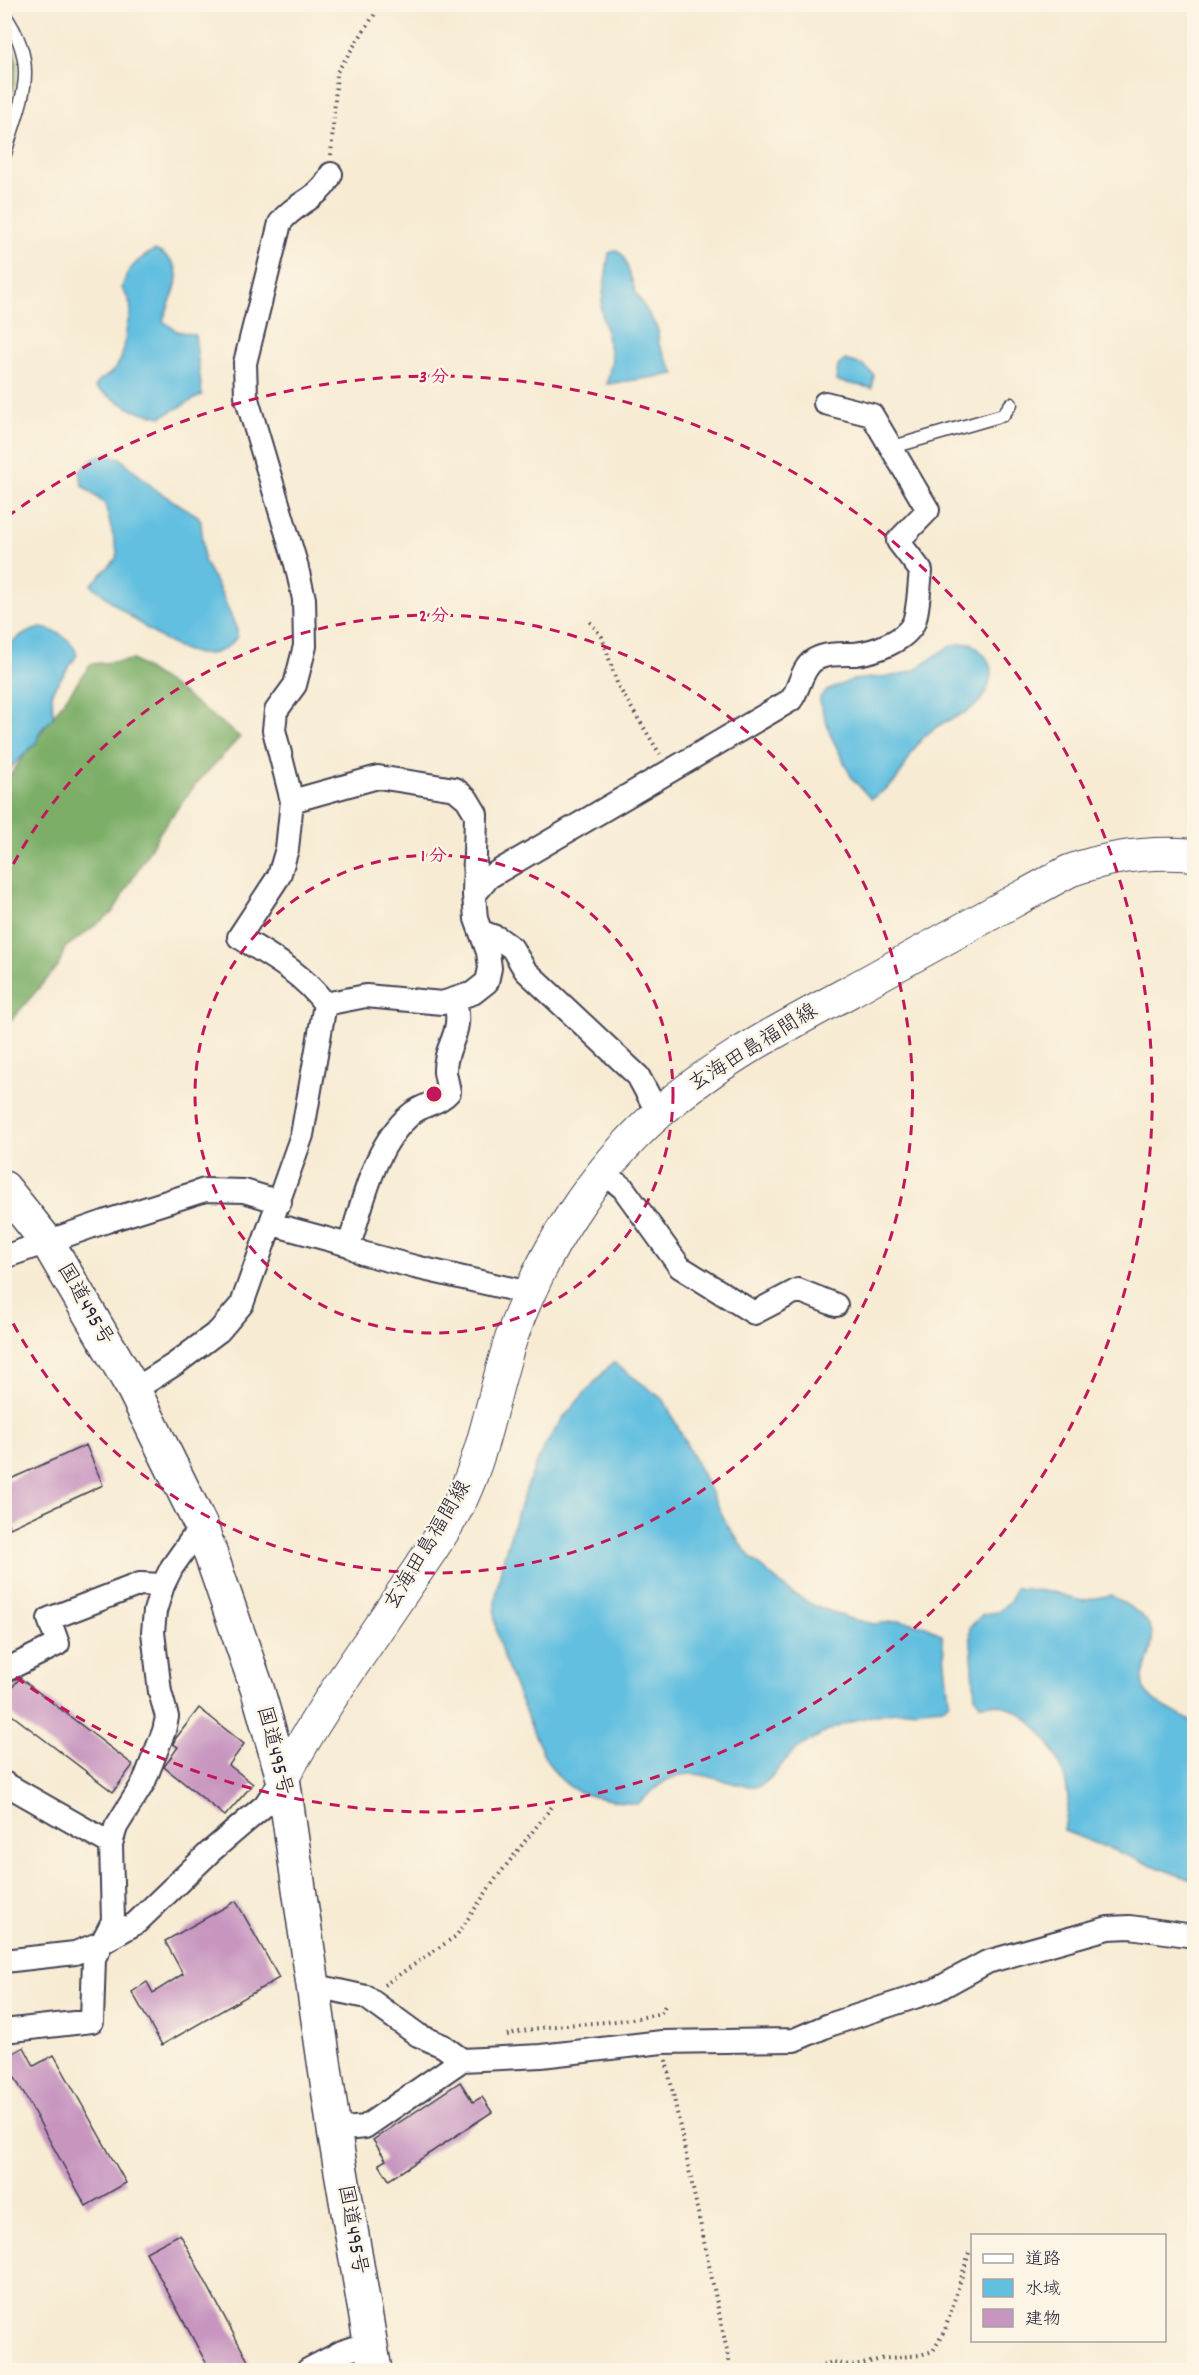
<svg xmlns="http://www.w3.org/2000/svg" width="1199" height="2375" viewBox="0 0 1199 2375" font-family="Dekko,'Klee One',sans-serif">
<rect width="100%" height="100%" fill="#fcf5e5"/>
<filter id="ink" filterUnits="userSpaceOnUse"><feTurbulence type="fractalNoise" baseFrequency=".0167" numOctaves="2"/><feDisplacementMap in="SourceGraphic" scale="12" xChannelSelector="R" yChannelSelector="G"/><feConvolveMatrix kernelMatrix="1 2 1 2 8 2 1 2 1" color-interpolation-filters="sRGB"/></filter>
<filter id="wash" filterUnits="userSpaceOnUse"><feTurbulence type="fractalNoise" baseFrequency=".008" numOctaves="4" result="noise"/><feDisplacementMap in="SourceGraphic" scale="24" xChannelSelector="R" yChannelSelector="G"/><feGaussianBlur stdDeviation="1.35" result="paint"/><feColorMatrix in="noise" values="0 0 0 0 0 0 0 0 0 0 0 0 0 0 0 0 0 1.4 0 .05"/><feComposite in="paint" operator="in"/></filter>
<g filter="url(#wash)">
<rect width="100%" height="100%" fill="#f7ebd3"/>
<!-- forest -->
<path fill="#7cae68" stroke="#4f6852" stroke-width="1.5" d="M5,31c21,28 8,57 0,87z
M133,660l44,29 63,48 -45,48 -35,47 -47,80 -48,36 -7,18 -45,52 -8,6v-242l86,-118z"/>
<!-- water -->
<path fill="#62bfe0" stroke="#42708e" stroke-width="1.5" d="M155,250c38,17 17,42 8,71l14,10 18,4 7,60 -41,22 -28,-7 -38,-22 3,-7c23,-10 26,-26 28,-49 3,-23 11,-20 -4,-44 5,-20 15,-28 33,-38z
M617,250l7,7 12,36 22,37v13l17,31 -68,10 5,-25 -11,-50 8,-56z
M845,360l18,5 11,10 -2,13 -36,-7 2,-15z
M106,454l14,4 37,33 41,25 3,6 3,39 16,29 17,40v7c-8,10 -18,17 -31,17 -34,2 -89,-49 -115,-69l25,-26 1,-8 -12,-47 -23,-19 -2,-14 15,-14z
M41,628c15,2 32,11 36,27l-25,36 1,27 -13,13 -4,12 -31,30v-124c10,-11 21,-18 36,-21z
M971,643c13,11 23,19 19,37 -10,39 -38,31 -63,54 -16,15 -17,25 -28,42 -6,10 -18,16 -28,23l-19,-21 -21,-42 -11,-33v-6l8,-7 24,-10 48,-5 15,-5 36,-25z
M613,1362l51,38 65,128 21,29 40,35 23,13 38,14 23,5 27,-3 25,5 16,9 7,66 -5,6c-57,5 -99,8 -148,43 -14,10 -21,28 -36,36 -31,3 -62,-23 -93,-6 -11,6 -20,17 -30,24 -16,-3 -33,-4 -49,-9 -37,-10 -50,-52 -63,-84 -12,-30 -26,-58 -30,-90 -4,-40 33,-148 54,-182 17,-28 43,-53 64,-77z
M1015,1588l38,4 29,9 29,-6c10,7 22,13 31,21 28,27 -12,58 5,78 11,12 33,20 47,29v156l-11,-2 -119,-46c1,-10 5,-22 4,-32 -2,-43 -40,-102 -88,-95l-5,-7 -5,-70 13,-13 15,-2 13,-12z"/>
<g id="blocks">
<!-- building -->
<path fill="#c795c0" d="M86,1445l17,40 -93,43 -6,-13v-33z
M20,1678l113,87 -20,27 -109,-83v-12z
M199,1708l45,36 -15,21 24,19 -28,32 -61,-49 14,-20 -5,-3 3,-6z
M236,1901l43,77 -117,67 -30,-53 15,-10 6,11 30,-19 -18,-33z
M24,2047l10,19 20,-11 72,128 -40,23 -82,-148z
M460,2082l13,20 9,-5 10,15 -103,68 -10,-16 7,-4 -13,-20z
M180,2234l69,129 -15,7h-24l-64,-118z"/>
</g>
</g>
<g filter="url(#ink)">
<use href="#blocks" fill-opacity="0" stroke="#424052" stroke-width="1.5"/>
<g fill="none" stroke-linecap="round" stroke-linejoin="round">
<!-- lane casing -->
<g stroke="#424052" stroke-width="15">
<path id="lane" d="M4,14c38,54 16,86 0,143
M893,447l110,-32 8,-11"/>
</g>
<!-- street casing -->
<g stroke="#424052" stroke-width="26">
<path id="street" d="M292,801l86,-24 77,12 12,10 9,15 -2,81
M482,932l16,6 14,10 13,22 113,106 20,37
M325,1004l41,-8 76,7 31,-10 14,-11 3,-14 -2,-16 -12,-33 -2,-24 15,-18 302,-177c9,-12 10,-31 23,-40 12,-7 27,-6 41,-6 19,-2 51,-13 59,-32 5,-15 5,-36 7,-51l-23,-30 30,-31 -56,-95 -47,-12
M603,1172l20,16 57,79 74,46 44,-23 38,15
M272,1224l77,21 13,8 53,14 114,26
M349,1245c15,-44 24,-98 61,-130 12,-11 29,-11 39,-23 -1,-6 -3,-13 -4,-20 -1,-27 19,-37 10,-71
M4,1257l103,-36 98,-31 39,1 36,11
M134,1390l41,-26 44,-33 23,-27 60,-169 23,-131c-23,-31 -53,-47 -86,-67l40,-61 8,-27 5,-48 -18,-71 2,-19 19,-26 10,-39 -1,-47 -8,-35 -50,-168 -1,-33 35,-140c15,-21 41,-24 51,-49
M4,1671l54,-27 -9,-25 91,-35 23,1
M4,1783l107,61
M4,1961l71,-8 28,-11 33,-19 74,-71 55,-47 18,-27
M312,1985l54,12 52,38 25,11 19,14 79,-4 121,-14 132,-2 35,-15 107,-35 51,-28 121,-34 22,-1 64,9
M4,2031l88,-10 2,-63 19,-37 -2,-77 5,-17 28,-45 20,-51 3,-14 -7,-25 -7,-60 2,-21 8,-26 9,-18 29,-41
M334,2130l31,-3 97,-67
M308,2370l34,-18 28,-9"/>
</g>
<!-- secondary casing -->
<g stroke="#424052" stroke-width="34">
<path id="secondary" d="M283,1778c35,-65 78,-124 119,-185 21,-31 44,-62 60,-95 24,-51 32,-109 50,-162 30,-84 80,-164 147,-223 56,-51 124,-85 190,-121 73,-41 147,-81 220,-121 42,-15 81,-20 125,-16"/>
</g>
<!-- highway casing -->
<g stroke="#424052" stroke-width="36">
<path id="highway" d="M4,1188l44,55 86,147 67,136 56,162 26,90 51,352 41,240"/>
</g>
<!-- path -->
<path stroke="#424052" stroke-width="4" stroke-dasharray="1.5 4.5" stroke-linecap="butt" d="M331,155l6,-83 37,-57 4,-11
M590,622l12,15 16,49 42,68
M384,1985l72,-49 38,-55 60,-77
M507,2035c51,-15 103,-8 154,-22l5,-9
M666,2060l65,310
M812,2370l20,-8 23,4 26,-7 39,-4 13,-4 12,-21 24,-77"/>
<!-- lane -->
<use href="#lane" stroke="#fff" stroke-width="12"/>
<!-- street -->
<use href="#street" stroke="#fff" stroke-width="22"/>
<!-- secondary -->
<use href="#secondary" stroke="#fff" stroke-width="32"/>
<!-- highway -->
<use href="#highway" stroke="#fff" stroke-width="33"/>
</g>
</g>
<!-- distance rings -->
<g fill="none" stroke="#c2185b" stroke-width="3" stroke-dasharray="10 8">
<circle cx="434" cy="1094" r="239"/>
<path d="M5 880A479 479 0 1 1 5 1308"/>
<path d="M7 517A718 718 0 1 1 7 1671"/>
</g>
<g text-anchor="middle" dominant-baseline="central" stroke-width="5" stroke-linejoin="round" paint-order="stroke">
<!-- street labels -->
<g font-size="21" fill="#22223b" stroke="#fcf5e5">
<text transform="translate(754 1049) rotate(-32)">玄海田島福間線</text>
<text transform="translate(84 1305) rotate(60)">国道495号</text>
<text transform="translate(429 1546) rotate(-59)">玄海田島福間線</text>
<text transform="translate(273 1751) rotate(76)">国道495号</text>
<text transform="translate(351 2230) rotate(80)">国道495号</text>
</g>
</g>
<circle cx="434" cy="1094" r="9" fill="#c2185b" stroke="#fcf5e5" stroke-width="3"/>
<g font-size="18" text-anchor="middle" font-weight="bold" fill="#c2185b" stroke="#fcf5e5" stroke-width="5" stroke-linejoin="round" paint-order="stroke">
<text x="434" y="382">3 分</text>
<text x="434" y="621">2 分</text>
<text x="434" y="861">1 分</text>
</g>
<!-- margin -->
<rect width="1199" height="2375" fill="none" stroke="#fcf5e5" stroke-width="24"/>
<!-- legend -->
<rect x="971" y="2234" width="195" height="108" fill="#fcf5e5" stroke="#a5a1a1" stroke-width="1.5"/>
<rect x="983" y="2254" width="30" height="9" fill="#ffffff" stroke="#a5a1a1" stroke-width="1.5"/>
<text x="1025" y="2264" font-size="18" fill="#22223b">道路</text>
<rect x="983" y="2279" width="30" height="18" fill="#62bfe0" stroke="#a5a1a1" stroke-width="1.5"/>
<text x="1025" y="2294" font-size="18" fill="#22223b">水域</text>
<rect x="983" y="2309" width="30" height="18" fill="#c795c0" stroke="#a5a1a1" stroke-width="1.5"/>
<text x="1025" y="2324" font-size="18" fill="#22223b">建物</text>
</svg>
